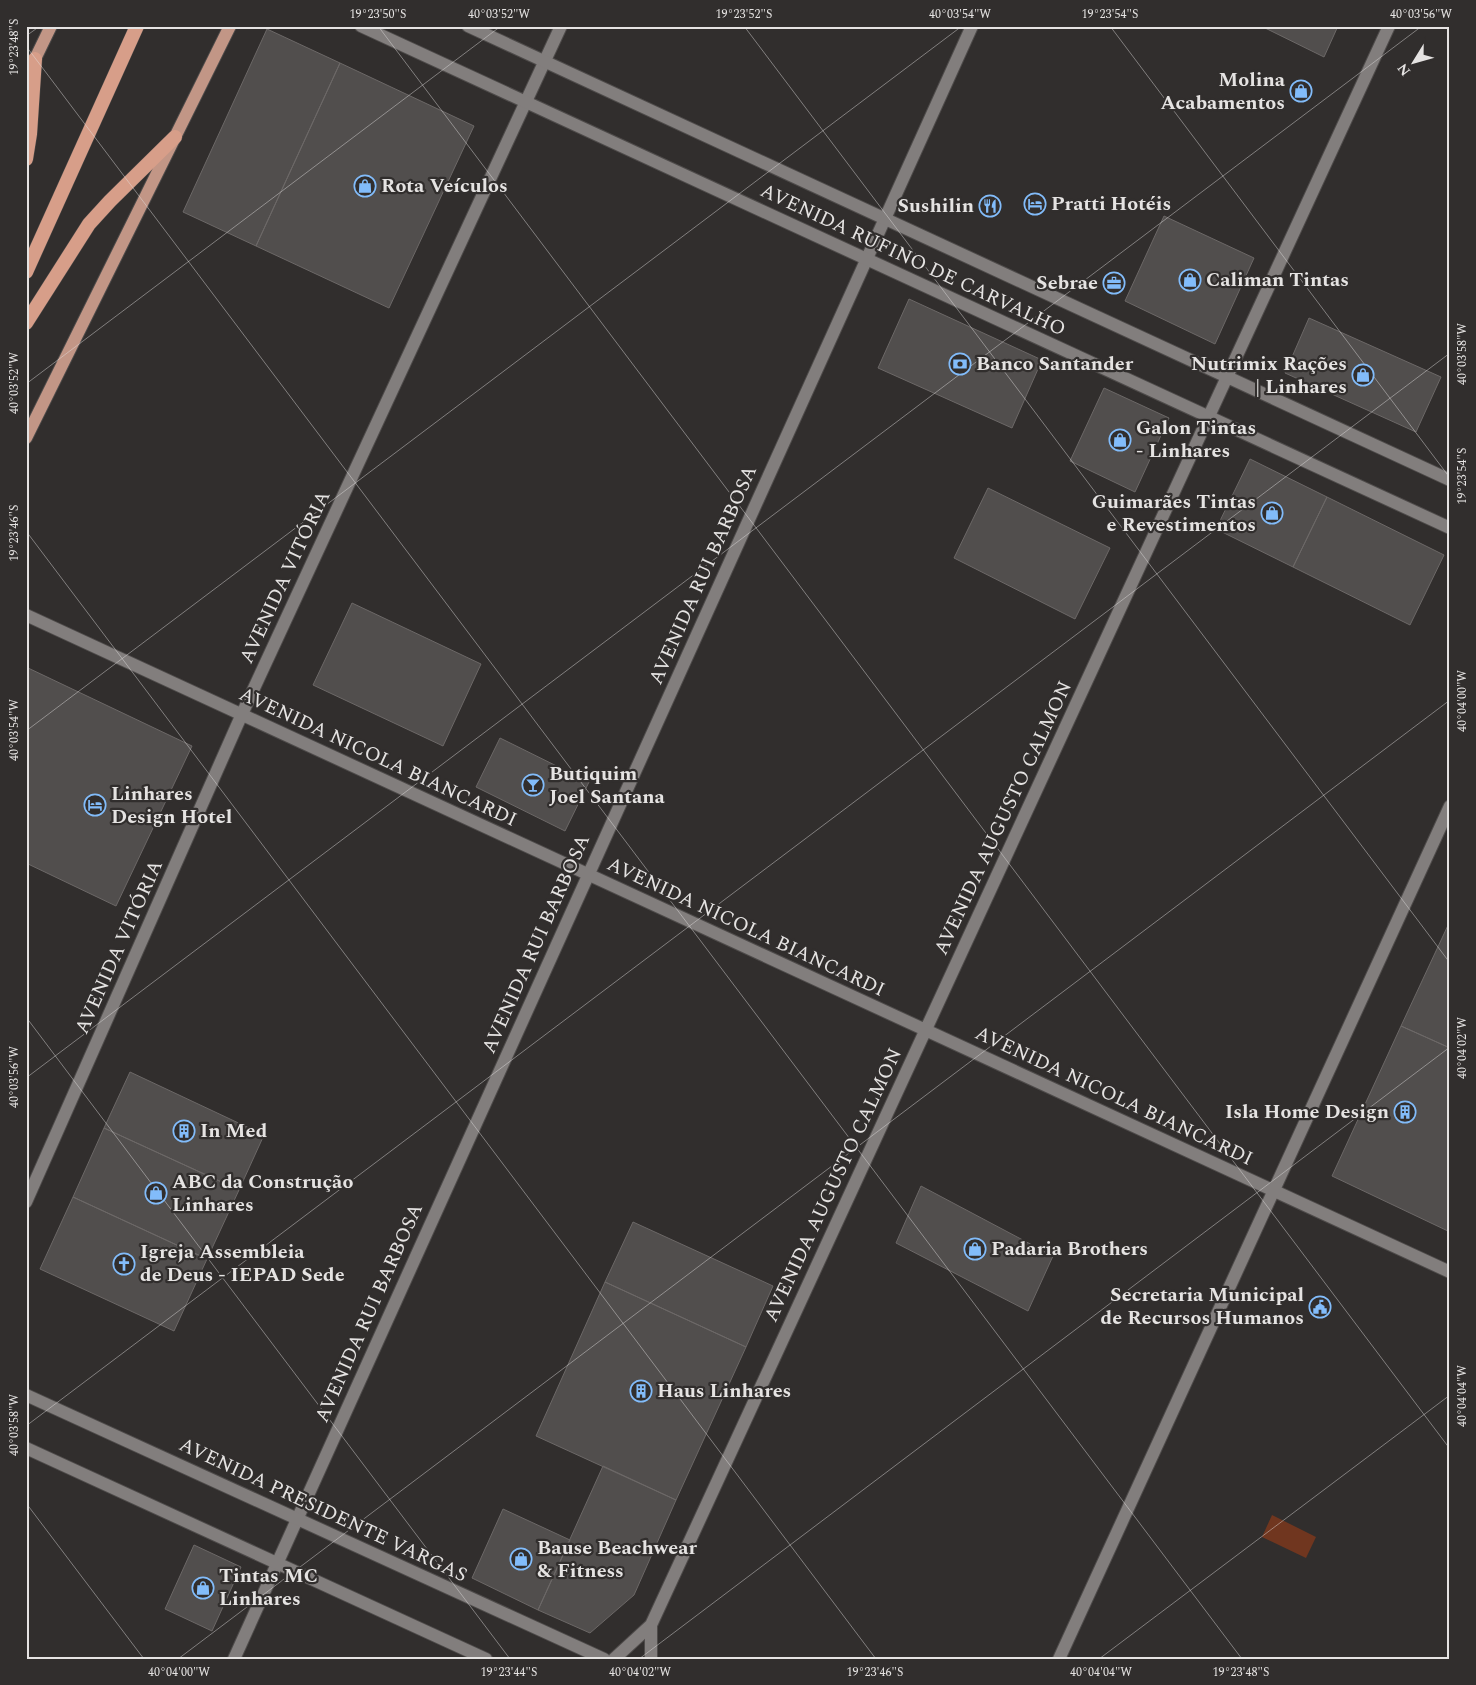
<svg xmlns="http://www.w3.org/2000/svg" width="1476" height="1685" viewBox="0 0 1476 1685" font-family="Spectral,serif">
<rect width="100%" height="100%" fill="#312e2d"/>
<!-- water -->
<path fill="#70361f" d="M1272,1515l44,22 -10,21 -44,-21z"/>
<!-- building -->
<path fill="#514e4d" stroke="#6c6867" d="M1261,26h77l-14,31z
M267,29l73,34 -84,183 -73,-34z
M340,63l134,63 -85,182 -133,-62z
M1164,216l90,42 -39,86 -90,-43z
M909,299l133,61 -30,68 -134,-60z
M1309,318l132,59 -25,55 -131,-59z
M1104,388l65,30 -34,74 -65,-31z
M1250,459l77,38 -34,70 -77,-38z
M988,488l122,60 -35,71 -121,-61z
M1327,497l117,58 -34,70 -117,-58z
M352,603l129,61 -38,82 -130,-61z
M26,667l166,79 -76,160 -90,-43z
M500,738l89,44 -24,49 -89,-44z
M1450,921v127l-49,-22z
M1401,1026l49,22v184l-118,-56z
M130,1072l134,63 -25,55 -135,-62z
M104,1128l135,62 -32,69 -134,-62z
M921,1186l132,70 -25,55 -132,-68z
M73,1197l134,62 -33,72 -134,-62z
M633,1222l140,64 -27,61 -141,-65z
M605,1282l141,65 -70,153 -140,-64z
M603,1466l73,34 -42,95 -44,38 -52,-23z
M503,1509l67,31 -32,70 -66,-32z
M194,1545l47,22 -29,64 -47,-22z"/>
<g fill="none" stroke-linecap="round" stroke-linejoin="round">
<!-- minor casing -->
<g stroke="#4e4b4a" stroke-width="14">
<path id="minor" d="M26,615l1424,657
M26,1202l216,-488 319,-688
M234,1659l738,-1633
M614,1659l37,-34 738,-1599
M651,1659v-34
M1059,1659l391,-853"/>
</g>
<!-- tertiary casing -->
<g stroke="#4e4b4a" stroke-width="14">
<path id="tertiary" d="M361,26l1089,502
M468,26l982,454"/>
</g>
<!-- secondary casing -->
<g stroke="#4e4b4a" stroke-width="14">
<path id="secondary" d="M26,1395l578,264
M26,1448l460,211"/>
</g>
<!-- primary casing -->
<g stroke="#4e4b4a" stroke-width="14">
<path id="primary" d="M26,82l9,-23 16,-33
M26,438l204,-412"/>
</g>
<!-- trunk casing -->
<g stroke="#4e4b4a" stroke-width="15">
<path id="trunk" d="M26,159l4,-25 5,-75
M26,272l111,-246
M26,323l63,-99 21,-23 65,-64"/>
</g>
<!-- minor -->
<use href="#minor" stroke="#827e7d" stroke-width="12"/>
<!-- tertiary -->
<use href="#tertiary" stroke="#827e7d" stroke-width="12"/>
<!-- secondary -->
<use href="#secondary" stroke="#827e7d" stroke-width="12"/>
<!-- primary -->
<use href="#primary" stroke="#c29686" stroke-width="12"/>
<!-- trunk -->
<use href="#trunk" stroke="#d79e89" stroke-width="14"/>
</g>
<!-- ticks -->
<path fill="none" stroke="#e5e3e2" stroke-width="1" stroke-opacity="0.45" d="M378,26l1072,1423M744,26l706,937M1110,26l340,452M26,36l14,-10M26,46l1216,1613M26,384l475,-358M26,531l850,1128M26,731l936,-705M26,1017l484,642M26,1078l1396,-1052M26,1426l1424,-1073M26,1503l118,156M178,1659l1272,-959M639,1659l811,-612M1099,1659l351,-264"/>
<!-- icons -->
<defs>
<g id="shop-ring" transform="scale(1.125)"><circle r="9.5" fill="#312e2d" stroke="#82bcfa" stroke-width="1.5"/><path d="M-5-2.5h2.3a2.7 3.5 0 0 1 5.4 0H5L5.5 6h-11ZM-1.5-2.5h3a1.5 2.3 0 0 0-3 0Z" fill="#82bcfa"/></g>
<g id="hotel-ring" transform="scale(1.125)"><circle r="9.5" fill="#312e2d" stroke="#82bcfa" stroke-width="1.5"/><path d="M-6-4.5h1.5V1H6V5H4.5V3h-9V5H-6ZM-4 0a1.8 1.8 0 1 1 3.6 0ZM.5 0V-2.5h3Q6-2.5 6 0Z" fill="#82bcfa"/></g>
<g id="restaurant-ring" transform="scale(1.125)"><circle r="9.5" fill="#312e2d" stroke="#82bcfa" stroke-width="1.5"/><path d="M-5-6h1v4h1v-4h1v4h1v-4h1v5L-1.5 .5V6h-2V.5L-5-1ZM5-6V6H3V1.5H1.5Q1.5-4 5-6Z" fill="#82bcfa"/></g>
<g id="office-ring" transform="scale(1.125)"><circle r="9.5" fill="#312e2d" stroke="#82bcfa" stroke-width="1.5"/><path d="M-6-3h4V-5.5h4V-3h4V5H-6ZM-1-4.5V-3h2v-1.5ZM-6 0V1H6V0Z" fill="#82bcfa"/></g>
<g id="bank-ring" transform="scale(1.125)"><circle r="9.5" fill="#312e2d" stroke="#82bcfa" stroke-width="1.5"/><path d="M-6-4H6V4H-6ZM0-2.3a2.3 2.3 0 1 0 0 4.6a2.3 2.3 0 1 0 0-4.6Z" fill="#82bcfa"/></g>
<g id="bar-ring" transform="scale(1.125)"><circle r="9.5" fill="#312e2d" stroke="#82bcfa" stroke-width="1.5"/><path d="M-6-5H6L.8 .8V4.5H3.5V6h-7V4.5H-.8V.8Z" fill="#82bcfa"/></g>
<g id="building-ring" transform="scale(1.125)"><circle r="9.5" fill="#312e2d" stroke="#82bcfa" stroke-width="1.5"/><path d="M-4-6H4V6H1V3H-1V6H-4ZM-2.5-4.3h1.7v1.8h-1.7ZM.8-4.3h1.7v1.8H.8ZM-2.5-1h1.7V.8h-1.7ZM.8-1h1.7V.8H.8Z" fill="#82bcfa"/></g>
<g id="church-ring" transform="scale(1.125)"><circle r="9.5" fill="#312e2d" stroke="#82bcfa" stroke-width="1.5"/><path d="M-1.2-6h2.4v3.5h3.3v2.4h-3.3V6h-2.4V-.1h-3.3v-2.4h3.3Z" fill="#82bcfa"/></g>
<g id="civic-ring" transform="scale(1.125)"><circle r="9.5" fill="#312e2d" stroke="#82bcfa" stroke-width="1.5"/><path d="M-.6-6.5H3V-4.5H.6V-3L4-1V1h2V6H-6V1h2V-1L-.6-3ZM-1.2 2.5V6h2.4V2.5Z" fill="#82bcfa"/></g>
</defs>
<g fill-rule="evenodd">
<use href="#shop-ring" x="1301" y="91"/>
<use href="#shop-ring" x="365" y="186"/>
<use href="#hotel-ring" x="1035" y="204"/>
<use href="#restaurant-ring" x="990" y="206"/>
<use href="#shop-ring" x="1190" y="280"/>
<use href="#office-ring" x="1114" y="283"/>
<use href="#bank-ring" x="960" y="364"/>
<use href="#shop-ring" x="1363" y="375"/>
<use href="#shop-ring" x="1120" y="440"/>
<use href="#shop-ring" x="1272" y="513"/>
<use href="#bar-ring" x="533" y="785"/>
<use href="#hotel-ring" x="95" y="805"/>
<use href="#building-ring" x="1405" y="1112"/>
<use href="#building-ring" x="184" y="1131"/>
<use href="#shop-ring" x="156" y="1193"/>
<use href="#shop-ring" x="975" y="1249"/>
<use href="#church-ring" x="124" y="1264"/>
<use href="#civic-ring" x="1320" y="1307"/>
<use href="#building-ring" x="641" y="1391"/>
<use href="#shop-ring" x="521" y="1559"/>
<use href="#shop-ring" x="203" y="1588"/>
</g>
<g text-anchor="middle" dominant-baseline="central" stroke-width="4.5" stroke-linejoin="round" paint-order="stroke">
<!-- poi labels -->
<g font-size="20" font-weight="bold" fill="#e5e3e2" stroke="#312e2d" text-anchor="start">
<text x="1285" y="80" text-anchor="end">Molina<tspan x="1285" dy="23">Acabamentos</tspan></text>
<text x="381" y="186">Rota Veículos</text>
<text x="1051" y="204">Pratti Hotéis</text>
<text x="974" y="206" text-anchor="end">Sushilin</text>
<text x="1206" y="280">Caliman Tintas</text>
<text x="1098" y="283" text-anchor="end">Sebrae</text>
<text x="976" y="364">Banco Santander</text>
<text x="1347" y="364" text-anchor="end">Nutrimix Rações<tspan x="1347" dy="23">| Linhares</tspan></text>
<text x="1136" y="428">Galon Tintas<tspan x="1136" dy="23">- Linhares</tspan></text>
<text x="1256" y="502" text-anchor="end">Guimarães Tintas<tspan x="1256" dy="23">e Revestimentos</tspan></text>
<text x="549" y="774">Butiquim<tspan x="549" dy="23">Joel Santana</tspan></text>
<text x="111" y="794">Linhares<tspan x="111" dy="23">Design Hotel</tspan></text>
<text x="1389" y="1112" text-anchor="end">Isla Home Design</text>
<text x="200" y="1131">In Med</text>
<text x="172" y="1182">ABC da Construção<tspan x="172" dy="23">Linhares</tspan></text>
<text x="991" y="1249">Padaria Brothers</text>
<text x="140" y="1252">Igreja Assembleia<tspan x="140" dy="23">de Deus - IEPAD Sede</tspan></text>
<text x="1304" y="1295" text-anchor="end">Secretaria Municipal<tspan x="1304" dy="23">de Recursos Humanos</tspan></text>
<text x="657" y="1391">Haus Linhares</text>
<text x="537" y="1548">Bause Beachwear<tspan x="537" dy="23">&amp; Fitness</tspan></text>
<text x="219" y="1576">Tintas MC<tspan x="219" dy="23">Linhares</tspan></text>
</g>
<!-- street labels -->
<g font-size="20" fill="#e5e3e2" stroke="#312e2d">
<text transform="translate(913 260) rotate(25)">AVENIDA RUFINO DE CARVALHO</text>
<text transform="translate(703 575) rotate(-66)">AVENIDA RUI BARBOSA</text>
<text transform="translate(285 577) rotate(-65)">AVENIDA VITÓRIA</text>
<text transform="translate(378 757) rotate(25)">AVENIDA NICOLA BIANCARDI</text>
<text transform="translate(1003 818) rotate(-65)">AVENIDA AUGUSTO CALMON</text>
<text transform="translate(746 927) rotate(25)">AVENIDA NICOLA BIANCARDI</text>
<text transform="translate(536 944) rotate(-66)">AVENIDA RUI BARBOSA</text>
<text transform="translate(119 947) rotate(-66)">AVENIDA VITÓRIA</text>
<text transform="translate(1114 1096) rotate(25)">AVENIDA NICOLA BIANCARDI</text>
<text transform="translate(833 1185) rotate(-65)">AVENIDA AUGUSTO CALMON</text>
<text transform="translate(369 1313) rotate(-66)">AVENIDA RUI BARBOSA</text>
<text transform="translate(323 1510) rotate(25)">AVENIDA PRESIDENTE VARGAS</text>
</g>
</g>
<!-- border -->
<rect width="1476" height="1685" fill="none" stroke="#312e2d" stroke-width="55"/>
<!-- north arrow -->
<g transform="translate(1414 62) rotate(233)" stroke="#312e2d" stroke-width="4" paint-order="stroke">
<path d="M0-4L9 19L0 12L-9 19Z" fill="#e5e3e2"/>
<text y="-8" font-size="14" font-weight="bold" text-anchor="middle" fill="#e5e3e2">N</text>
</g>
<rect x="28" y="28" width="1420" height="1630" fill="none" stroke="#e5e3e2" stroke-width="2"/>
<g font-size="12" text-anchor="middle" fill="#e5e3e2">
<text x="378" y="18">19°23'50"S</text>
<text x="499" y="18">40°03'52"W</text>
<text x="744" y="18">19°23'52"S</text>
<text x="960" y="18">40°03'54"W</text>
<text x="1110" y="18">19°23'54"S</text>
<text x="1421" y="18">40°03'56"W</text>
<text transform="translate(14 47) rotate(-90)" y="4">19°23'48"S</text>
<text transform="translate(1462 354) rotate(-90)" y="4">40°03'58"W</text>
<text transform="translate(14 383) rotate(-90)" y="4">40°03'52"W</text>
<text transform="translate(1462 476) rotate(-90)" y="4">19°23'54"S</text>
<text transform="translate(14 533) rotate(-90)" y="4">19°23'46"S</text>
<text transform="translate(1462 701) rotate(-90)" y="4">40°04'00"W</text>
<text transform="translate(14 730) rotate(-90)" y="4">40°03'54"W</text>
<text transform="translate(1462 1048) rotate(-90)" y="4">40°04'02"W</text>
<text transform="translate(14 1077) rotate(-90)" y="4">40°03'56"W</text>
<text transform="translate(1462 1396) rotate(-90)" y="4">40°04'04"W</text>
<text transform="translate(14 1425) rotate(-90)" y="4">40°03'58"W</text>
<text x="179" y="1676">40°04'00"W</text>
<text x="509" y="1676">19°23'44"S</text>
<text x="640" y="1676">40°04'02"W</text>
<text x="875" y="1676">19°23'46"S</text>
<text x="1101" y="1676">40°04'04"W</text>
<text x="1241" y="1676">19°23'48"S</text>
</g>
</svg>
